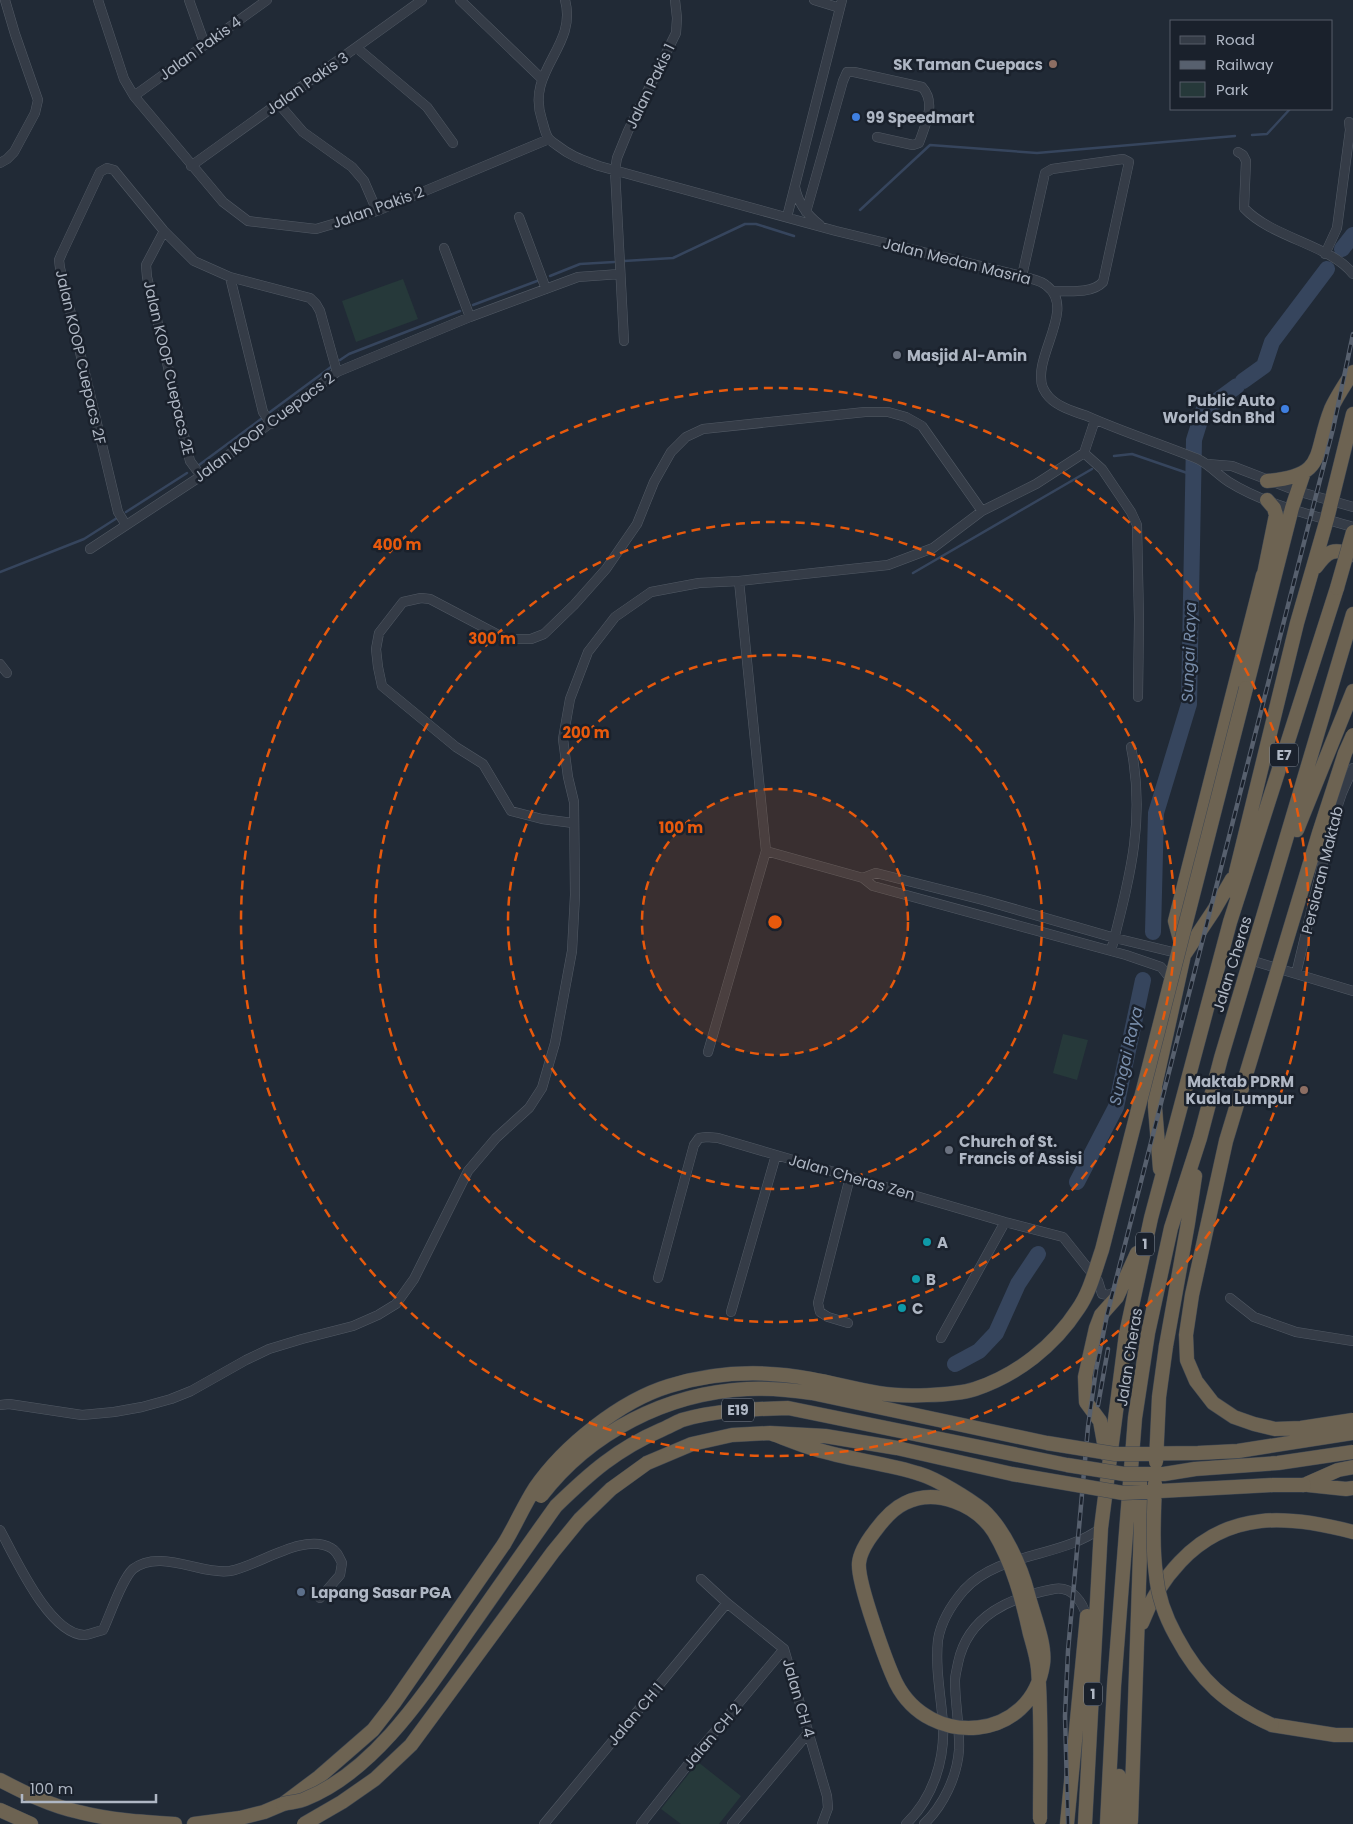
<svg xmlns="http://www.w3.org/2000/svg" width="1353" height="1824" viewBox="0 0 1353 1824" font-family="Poppins,sans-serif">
<rect width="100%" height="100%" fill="#212a36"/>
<!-- green -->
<path fill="#26393a" d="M403,279l15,40 -62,23 -14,-41z
M1063,1034l25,6 -11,40 -24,-7z
M698,1762l43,34 -22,28h-38l-20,-15z"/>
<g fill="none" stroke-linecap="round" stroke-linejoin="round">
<!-- stream -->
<path stroke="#36455d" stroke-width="2.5" d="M1252,135l15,-1 23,-25
M860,210l70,-65 107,8 198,-17
M624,261l49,-3 72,-34h11l38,12
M550,276l30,-12 34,-2
M473,305l64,-24
M340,360l9,-6 111,-43
M270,412l61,-45
M1114,456l18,-2 61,21
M199,465l62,-46
M126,512l61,-39
M0,572l84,-33 33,-21
M913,573l179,-104"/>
<!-- river -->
<path stroke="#36455d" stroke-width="16" d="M1342,249l11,-14
M1243,381l21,-15 8,-24 55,-73
M1153,932l3,-119 33,-109 5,-264 9,-29 34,-25
M1077,1182l39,-75 27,-127
M955,1364l24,-13 17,-18 22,-49 20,-30"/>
<!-- minor casing -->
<g stroke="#525a65" stroke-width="10">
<path id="minor" d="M98,0l26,79 10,17 89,106 25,19 68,8 61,-18 172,-72
M189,0l16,45
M460,0l82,79
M565,0c13,47 -40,70 -23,120 2,6 3,14 7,19 2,2 6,5 9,7 14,11 25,14 41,20l237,65 186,45c8,3 19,4 25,10 30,23 -16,72 -4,102 1,2 4,7 6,9 9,10 26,15 38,19 36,16 74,28 111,43 12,6 20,16 31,23 37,23 83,33 124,45
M814,0l26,8
M357,48l70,59 26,36
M134,96l133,-96
M278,103l25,29 49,35 12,14 13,30
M1238,152l5,3 3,6 -2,47c28,30 87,37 109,66
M0,163l7,-4 7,-7 21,-39 3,-13 -23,-66 -10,-34
M191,166l231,-166
M795,187c3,16 13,29 25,38
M806,212l37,-131 4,-9h7l68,15c15,16 3,38 -3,56l-6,2 -36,-8
M519,217l27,72
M787,217l55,-217
M164,231l-18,34 1,12 43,184 11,15
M444,248l26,69
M1325,254l12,-26 13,-98 -1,-8
M1022,276l23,-103 7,-4 71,-10 6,3 -26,120c-11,12 -35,9 -50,9
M230,277l33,135 8,12
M624,341l-9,-171 2,-12 11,-27 48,-98 1,-15 -2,-18
M1084,453l18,16 29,43 6,13 2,94 -1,78
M1207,464l25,2 65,25 56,16
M126,525l-8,-13 -58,-244 -1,-8 3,-7 38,-81 7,-4 7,2 50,61 30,30 36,16 80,21 6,6 4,7 17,61
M90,549l111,-73 136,-104 133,-55 108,-40 42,-3
M0,664l7,9
M573,823l-31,-4 -31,-8 -28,-47 -27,-17 -74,-61 -4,-19 -2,-18 3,-16 24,-31 18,-4 9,1 76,40h25l13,-5 30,-29 32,-36 31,-45 17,-42 17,-30 15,-15 17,-8 162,-17h23l18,5 16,9 60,85
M766,851l97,27 10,8 253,69 35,12 12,15
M863,878l13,-5 107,27 132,38 66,16
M1111,951c18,-71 35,-130 20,-204
M1250,960l103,31
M1296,974l37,-154 9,-27 11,-25
M708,1052l58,-201 -27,-270
M658,1278l36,-133 5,-7 8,-1 11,1 287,84 58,15 35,44 4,13 7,1 9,-5
M1230,1298l24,19 42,15 57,9
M731,1312l45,-157
M848,1323l-20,-6 -8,-5 -2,-9 32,-126
M941,1338l64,-116
M0,1405l9,-1 73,11 32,-3 28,-5 29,-8 20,-8 55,-31 23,-11 33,-10 51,-13 25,-11 18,-11 18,-25 54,-108 28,-33 33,-30 13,-20 13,-45 17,-92 3,-56 -1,-93 -6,-25 -5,-38 7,-40 18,-47 27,-35 36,-25 48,-9 40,-2 149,-16 45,-17 49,-37 54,-27 48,-31 11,-33
M0,1530c15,27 49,104 84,105 6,0 13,-4 19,-5 7,-15 19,-51 30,-61 27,-21 68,6 97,2 28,-5 74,-39 101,-23 6,3 8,9 11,15l-2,12 -20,23
M701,1579l26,24 57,46 43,147 1,12 -6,16
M544,1824l183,-221
M641,1824l56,-71 87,-104
M732,1824l77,-92
M906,1824c27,-26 39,-64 37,-100 -2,-28 -8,-56 -5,-84 3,-19 14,-36 26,-50 35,-38 97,-32 137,-62
M924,1824c19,-18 33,-47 35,-74 1,-23 -4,-46 -4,-69 0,-6 2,-12 3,-18 10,-48 53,-66 96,-74 18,-3 29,13 33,29"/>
</g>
<!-- highway casing -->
<g stroke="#3f4752" stroke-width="15">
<path id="highway" d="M1267,481c61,-5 46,-27 64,-72 6,-13 14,-25 22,-37
M1316,567c12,-17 18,-19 37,-12
M1262,584l14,-69 -2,-7 -7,-8
M1246,688l46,-180 12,-36
M1297,830l56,-139
M1234,892l2,-20 61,-249 30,-104 26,-105
M1182,947l-7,-26 88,-346
M1160,1169l-5,-62v-21l29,-131 30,-45 18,-31
M1166,1346l22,-123 7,-47
M1106,1454l-6,-33 -14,-19 -1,-25 11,-49 5,-13 16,-18 20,-44
M1304,1485l34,-15 15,-3
M1308,1485l38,4 7,-1
M1142,1623c9,-24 20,-42 38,-61 49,-52 108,-47 173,-30
M1272,1725l63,10h18
M0,1780c25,13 51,26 79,32 31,8 64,10 96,12
M0,1810l31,14
M1131,1821l10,-296 -1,-44
M194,1824l46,-6 24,-6 19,-8 36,-27 54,-47 21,-27 110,-159
M1067,1824l20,-208
M1085,1824l16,-296 25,-194 25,-116 79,-296 107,-334
M1107,1824l7,-138 21,-268 13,-85 23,-105 29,-90 21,-80 132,-444
M1118,1824l1,-48"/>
</g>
<!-- minor -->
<use href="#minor" stroke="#353c47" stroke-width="9"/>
<!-- highway -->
<use href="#highway" stroke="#6d6352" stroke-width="14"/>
<!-- rail casing -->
<g stroke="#57606e" stroke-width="4.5">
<path id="rail" d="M1098,1405l10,-56
M1068,1824l-3,-108 3,-65 20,-224 8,-57 11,-55 226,-886 20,-95"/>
</g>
<!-- rail -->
<use href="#rail" stroke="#1a212c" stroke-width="2.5" stroke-dasharray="8" stroke-linecap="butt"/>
<!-- highway-bridge casing -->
<g stroke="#3f4752" stroke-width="15" stroke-linecap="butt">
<path id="highway-bridge" d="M1337,588l16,-56
M1353,735l-8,18 -26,80 -93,308 -34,154 -6,40 1,25 9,21 17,22 21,14 20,7 21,5 26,-1 52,-8
M770,1433c15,5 30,12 45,16 35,11 71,14 105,25 17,5 49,25 63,36 21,19 38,56 45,84 5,20 18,50 15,70 -11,77 -113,86 -147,19 -9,-19 -39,-101 -37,-120 1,-11 9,-23 16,-32 8,-11 17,-22 30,-28 31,-15 71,1 89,29 19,32 28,66 36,102 3,11 7,23 8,35 4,50 2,100 2,150
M1156,1462l3,-65 7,-51
M1155,1483c-1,31 -3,62 1,92 2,23 9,41 20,61 24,45 50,68 96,89
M541,1496c49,-64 126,-103 206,-107 22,-1 44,1 65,4l235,50 68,11 83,-1 40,-2 115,-18
M504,1544c11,-18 20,-39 31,-56 29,-42 85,-87 134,-102 45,-14 95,-16 142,-7 22,4 44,10 67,14 23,4 75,3 97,-4 42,-14 79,-43 103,-80 12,-17 17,-39 24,-59l144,-562
M283,1804c7,-2 16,-2 22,-5 73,-29 125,-114 168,-175 28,-40 55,-79 83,-118 34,-33 61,-57 105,-76 7,-3 14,-7 21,-10 34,-10 70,-11 106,-12l279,57 57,9h40l31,-5 83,-6 75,-11
M304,1824l38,-22 33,-23 36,-34 142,-193 27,-33 31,-30 36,-26 45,-19 40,-9 38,-2 55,3 72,12 115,26 111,19 150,-8h31"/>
</g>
<!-- highway-bridge -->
<use href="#highway-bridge" stroke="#6d6352" stroke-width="14"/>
</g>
<!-- distance rings -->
<circle cx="775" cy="922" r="133" fill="#e8590c" fill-opacity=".12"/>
<g fill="none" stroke="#e8590c" stroke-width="2.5" stroke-dasharray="9 6">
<circle cx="775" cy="922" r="133"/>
<circle cx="775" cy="922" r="267"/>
<circle cx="775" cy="922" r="400"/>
<circle cx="775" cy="922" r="534"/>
</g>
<!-- markers -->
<g fill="#8d6e63" stroke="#1a212c" stroke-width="2">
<circle cx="1053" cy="64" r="5"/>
<circle cx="1304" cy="1090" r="5"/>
</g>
<g fill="#3f7fe0" stroke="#1a212c" stroke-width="2">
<circle cx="856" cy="117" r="5"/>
<circle cx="1285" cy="409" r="5"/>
</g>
<g fill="#6b7280" stroke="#1a212c" stroke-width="2">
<circle cx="897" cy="355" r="5"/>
<circle cx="949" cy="1150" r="5"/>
</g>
<g fill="#0f9aa8" stroke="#1a212c" stroke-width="2">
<circle cx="927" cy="1242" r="5"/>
<circle cx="916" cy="1279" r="5"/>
<circle cx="902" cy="1308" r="5"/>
</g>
<circle fill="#5c6f8a" stroke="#1a212c" stroke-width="2" cx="301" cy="1592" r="5"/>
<g text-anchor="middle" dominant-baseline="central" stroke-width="5" stroke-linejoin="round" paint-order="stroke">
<!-- shield labels -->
<g fill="#1a212c" stroke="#828a96" stroke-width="1">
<rect x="1270" y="743.5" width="28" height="23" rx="4"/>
<rect x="1136" y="1232.5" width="18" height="23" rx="4"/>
<rect x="722" y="1398.5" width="32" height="23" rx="4"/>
<rect x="1084" y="1682.5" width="18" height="23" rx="4"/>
</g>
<g font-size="14" font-weight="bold" fill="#afb7c4">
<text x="1284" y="755">E7</text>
<text x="1145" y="1244">1</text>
<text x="738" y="1410">E19</text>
<text x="1093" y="1694">1</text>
</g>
<!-- street labels -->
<g font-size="15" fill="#afb7c4" stroke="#1a212c">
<text transform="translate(200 48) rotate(-36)">Jalan Pakis 4</text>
<text transform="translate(307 83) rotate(-35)">Jalan Pakis 3</text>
<text transform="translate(650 86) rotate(-64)">Jalan Pakis 1</text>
<text transform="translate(378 207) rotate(-20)">Jalan Pakis 2</text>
<text transform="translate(957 261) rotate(14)">Jalan Medan Masria</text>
<text transform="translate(81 357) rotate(77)">Jalan KOOP Cuepacs 2F</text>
<text transform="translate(169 368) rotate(77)">Jalan KOOP Cuepacs 2E</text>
<text transform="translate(264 427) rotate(-37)">Jalan KOOP Cuepacs 2</text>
<text transform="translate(1322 870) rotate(-76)">Persiaran Maktab</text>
<text transform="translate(1232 964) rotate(-73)">Jalan Cheras</text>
<text transform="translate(852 1177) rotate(16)">Jalan Cheras Zen</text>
<text transform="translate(1129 1357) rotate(-81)">Jalan Cheras</text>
<text transform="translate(799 1698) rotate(74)">Jalan CH 4</text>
<text transform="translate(635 1714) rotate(-50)">Jalan CH 1</text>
<text transform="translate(712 1736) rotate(-50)">Jalan CH 2</text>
</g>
<!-- poi labels -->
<g font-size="15" font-weight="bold" fill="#afb7c4" stroke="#1a212c" text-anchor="start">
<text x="1043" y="64" text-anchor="end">SK Taman Cuepacs</text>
<text x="866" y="117">99 Speedmart</text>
<text x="907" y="355">Masjid Al-Amin</text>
<text x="1275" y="400" text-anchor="end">Public Auto<tspan x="1275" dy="17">World Sdn Bhd</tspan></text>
<text x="1294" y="1081" text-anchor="end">Maktab PDRM<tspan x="1294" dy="17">Kuala Lumpur</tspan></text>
<text x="959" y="1141">Church of St.<tspan x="959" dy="17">Francis of Assisi</tspan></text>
<text x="937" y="1242">A</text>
<text x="926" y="1279">B</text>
<text x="912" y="1308">C</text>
<text x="311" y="1592">Lapang Sasar PGA</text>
</g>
<!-- water labels -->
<g font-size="16" font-style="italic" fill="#788daa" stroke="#1a212c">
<text transform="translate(1189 652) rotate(-88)">Sungai Raya</text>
<text transform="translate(1126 1056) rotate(-77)">Sungai Raya</text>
</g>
</g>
<circle cx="775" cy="922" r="8" fill="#e8590c" stroke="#1a212c" stroke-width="2.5"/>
<g font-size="15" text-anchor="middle" font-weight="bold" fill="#e8590c" stroke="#1a212c" stroke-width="5" stroke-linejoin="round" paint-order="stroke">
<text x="397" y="550">400 m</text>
<text x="492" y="644">300 m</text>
<text x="586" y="738">200 m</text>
<text x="681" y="833">100 m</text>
</g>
<!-- legend -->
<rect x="1170" y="20" width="162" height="90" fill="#1a212c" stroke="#565d69"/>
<rect x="1180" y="36" width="25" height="8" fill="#353c47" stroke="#565d69"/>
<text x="1216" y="45" font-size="15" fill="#afb7c4">Road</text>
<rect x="1180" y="61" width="25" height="8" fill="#57606e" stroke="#565d69"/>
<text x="1216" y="70" font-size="15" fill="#afb7c4">Railway</text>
<rect x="1180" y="82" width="25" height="15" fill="#26393a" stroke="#565d69"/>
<text x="1216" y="95" font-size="15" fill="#afb7c4">Park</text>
<!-- scale -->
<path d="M22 1794v8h134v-8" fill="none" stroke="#afb7c4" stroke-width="2.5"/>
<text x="30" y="1794" font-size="15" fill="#afb7c4" stroke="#1a212c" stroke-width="4" paint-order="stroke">100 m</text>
</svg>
